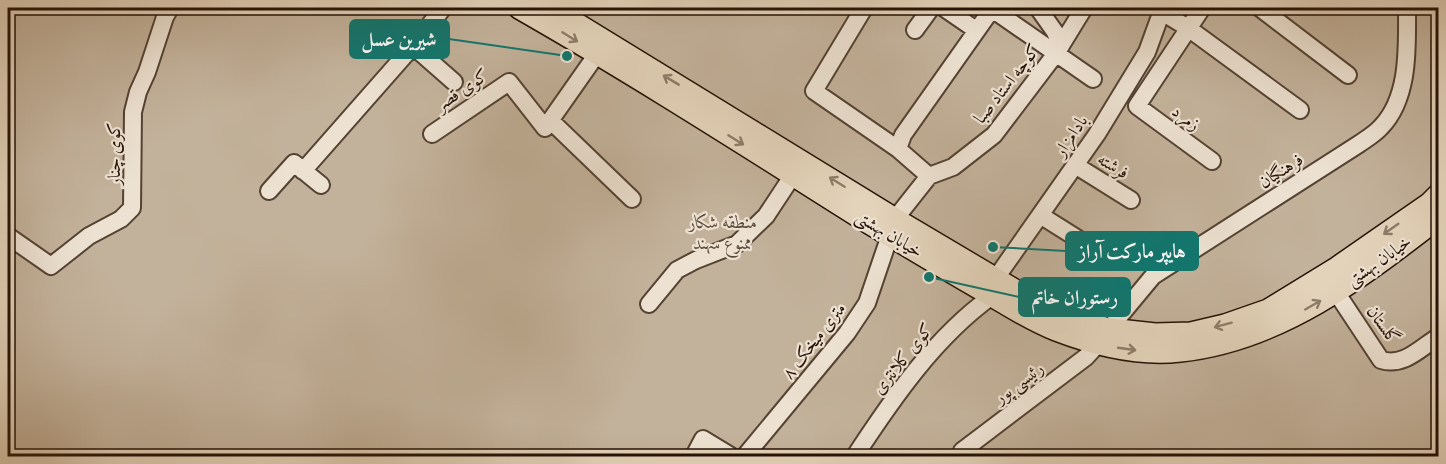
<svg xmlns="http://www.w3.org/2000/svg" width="1446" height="464" viewBox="0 0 1446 464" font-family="'Libre Bodoni',Amiri,serif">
<rect width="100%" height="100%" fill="#e3d3ba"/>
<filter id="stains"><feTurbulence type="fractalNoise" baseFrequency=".00333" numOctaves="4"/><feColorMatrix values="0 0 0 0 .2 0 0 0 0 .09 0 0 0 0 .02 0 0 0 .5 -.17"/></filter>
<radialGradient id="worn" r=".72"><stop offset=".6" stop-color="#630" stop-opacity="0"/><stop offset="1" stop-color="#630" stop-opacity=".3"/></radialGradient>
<!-- green -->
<path fill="#c3b29b" stroke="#746250" stroke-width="1.5" d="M8,8h1430v448h-1430z"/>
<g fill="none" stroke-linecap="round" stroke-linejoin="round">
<!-- minor casing -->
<g stroke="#544233" stroke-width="20">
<path id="minor" d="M864,8l-50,83 84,58
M944,8l32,22
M1038,8l17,24 6,14
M1202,8l-65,98 75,55
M1260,8l88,67
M1162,12l26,16 112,82
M915,30l16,-22
M413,46l41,36
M550,120l82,79
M432,134l77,-52 36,46 52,-74
M1075,165l56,35
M303,171l110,-125 30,-38
M929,176l-31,-27 5,-14 89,-126 101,70
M269,191l25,-28 27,22
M1040,215l54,34
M895,219l34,-43 24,-9 41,-32 63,-83 27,-44
M8,236l43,30 38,-30 32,-17 11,-11 1,-96 5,-20 9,-20 18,-55 5,-9
M996,278l101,-144 50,-82 16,-44
M1336,292l45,68c23,7 39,-12 57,-23
M649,304l28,-34 19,-10 41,-16 29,-28 27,-41
M1109,329l44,-53 206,-132c7,-5 16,-10 22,-17 29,-30 26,-81 26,-119
M962,451l124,-94 12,-13
M694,456l9,-17 28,17
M745,456l102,-123 20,-30 23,-68
M855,456c38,-58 80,-119 137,-160"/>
</g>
<!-- major casing -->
<g stroke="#251206" stroke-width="24">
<path id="major" d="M519,8c119,68 234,142 350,215 38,23 75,45 113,67 24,14 48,30 74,40 39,15 82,26 124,21 99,-10 182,-74 258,-133
M551,8l344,211 140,83 38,18 36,9 46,5 36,-1 34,-8 43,-15 67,-41 95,-66 8,-8"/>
</g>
<!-- minor -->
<use href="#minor" stroke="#ede2d2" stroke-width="16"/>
<!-- major -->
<use href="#major" stroke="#e3d3ba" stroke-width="21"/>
</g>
<!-- one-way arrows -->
<defs><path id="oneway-shaft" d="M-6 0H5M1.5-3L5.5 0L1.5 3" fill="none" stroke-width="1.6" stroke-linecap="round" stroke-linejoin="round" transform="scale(1.5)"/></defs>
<g stroke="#8e7c69">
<use href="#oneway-shaft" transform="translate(570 37) rotate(32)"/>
<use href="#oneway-shaft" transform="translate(671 80) rotate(-149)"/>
<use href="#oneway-shaft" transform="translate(736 140) rotate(32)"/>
<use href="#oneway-shaft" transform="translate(837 182) rotate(-148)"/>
<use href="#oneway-shaft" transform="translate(1391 229) rotate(145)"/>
<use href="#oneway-shaft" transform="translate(1313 305) rotate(-30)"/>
<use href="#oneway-shaft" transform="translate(1223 325) rotate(165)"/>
<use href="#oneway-shaft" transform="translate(1127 349) rotate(8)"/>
</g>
<g text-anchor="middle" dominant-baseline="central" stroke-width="4.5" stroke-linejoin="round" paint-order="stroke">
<!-- street labels -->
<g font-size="18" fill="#251206" stroke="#ede2d2">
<text transform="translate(1007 84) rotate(-52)">کوچه استاد صبا</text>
<text transform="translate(462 90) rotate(-34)">کوی قصر</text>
<text transform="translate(1186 118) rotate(36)">زمرد</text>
<text transform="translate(1071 136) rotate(-56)">بادامزار</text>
<text transform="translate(114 154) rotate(-90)">کوی چنار</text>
<text transform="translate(1113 166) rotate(32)">فرشته</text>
<text transform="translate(1281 171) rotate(-33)">فرهنگیان</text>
<text transform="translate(889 234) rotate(31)">خیابان بهشتی</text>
<text transform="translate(1379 261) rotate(-35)">خیابان بهشتی</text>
<text transform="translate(1383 325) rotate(54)">گلستان</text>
<text transform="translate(814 341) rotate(-52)">۸ متری میخک</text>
<text transform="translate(903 359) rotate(-51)">کوی کلانتری</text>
<text transform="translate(1019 383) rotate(-37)">رئیسی پور</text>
</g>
<!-- park labels -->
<g font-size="18" font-style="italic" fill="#5c4a3a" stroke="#ede2d2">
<text x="723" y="222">منطقه شکار<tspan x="723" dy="21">ممنوع سهند</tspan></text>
</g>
</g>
<!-- callouts -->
<path fill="none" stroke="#0f766e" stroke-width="2" d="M567 56L449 39M993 247L1066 251M929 277L1019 297"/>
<g fill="#0f766e" stroke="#ede2d2" stroke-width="2">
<circle cx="567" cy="56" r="6"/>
<circle cx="993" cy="247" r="6"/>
<circle cx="929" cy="277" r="6"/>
</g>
<g fill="#0f766e" stroke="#0f766e" stroke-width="2">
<rect x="350" y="20" width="99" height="38" rx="6"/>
<rect x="1066" y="232" width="132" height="38" rx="6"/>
<rect x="1019" y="278" width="111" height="38" rx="6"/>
</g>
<g font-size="20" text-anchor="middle" font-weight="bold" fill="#fff">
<text x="399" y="46">شیرین عسل</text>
<text x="1132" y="258">هایپر مارکت آراز</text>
<text x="1075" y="304">رستوران خاتم</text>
</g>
<!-- margin -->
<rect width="1446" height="464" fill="none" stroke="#e3d3ba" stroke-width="30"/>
<rect x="9" y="9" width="1428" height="446" fill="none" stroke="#251206" stroke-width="3"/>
<rect x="15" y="15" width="1416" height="434" fill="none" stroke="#251206" stroke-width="1.5"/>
<rect width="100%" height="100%" filter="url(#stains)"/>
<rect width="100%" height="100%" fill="url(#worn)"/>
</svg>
